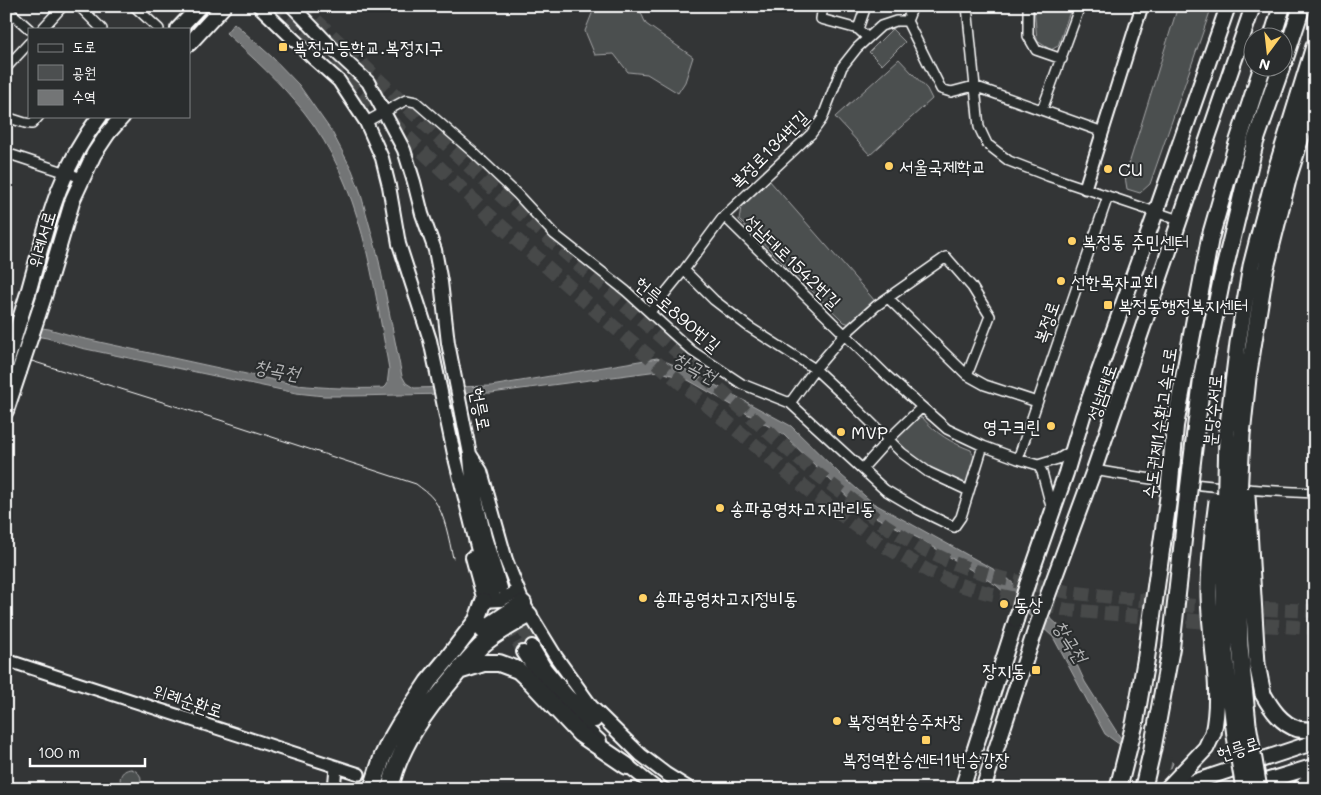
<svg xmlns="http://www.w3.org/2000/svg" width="1321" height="795" viewBox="0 0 1321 795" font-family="Mali,'Poor Story',sans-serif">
<rect width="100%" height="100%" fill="#333536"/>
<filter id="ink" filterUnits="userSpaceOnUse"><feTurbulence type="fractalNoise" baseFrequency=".02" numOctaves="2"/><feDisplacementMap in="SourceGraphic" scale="10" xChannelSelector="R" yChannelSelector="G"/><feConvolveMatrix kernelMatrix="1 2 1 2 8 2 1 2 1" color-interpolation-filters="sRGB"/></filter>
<g filter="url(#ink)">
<!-- green -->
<path fill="#4c4f50" stroke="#a6a7a8" d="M595,6h43l8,18 47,33 -8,25 -7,11 -31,-19 -19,-2 -14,-18 -19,1 -10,-24z
M1034,6h38l-14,40 -7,4 -14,-9z
M1178,6h34l-62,178 -10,9 -13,-4 -2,-12z
M892,29l13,13 -23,23 -13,-13z
M899,59l28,30 5,10 -62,56 -35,-38z
M769,180l106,121 -22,24 -9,-3 -105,-102 2,-13z
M922,417c14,17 30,26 49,33l4,8 -6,24 -7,3 -33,-15 -34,-27v-8l18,-16z
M131,769c11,3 13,13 5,20h-13v-1c-6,-9 -2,-18 8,-19z"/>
<!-- water -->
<path fill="#737576" stroke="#abacad" d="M234,23l38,34 27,28 33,47 20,38 8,21 18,65 24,120 4,7 8,5 77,-2 166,-28 32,13 102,55 50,49 32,28 131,72 55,51 26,56 35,55 48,22 5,4 -2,5 -13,4 -53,-38 -52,-97 -57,-52 -76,-46 -59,-29 -77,-75 -96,-55 -30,-9 -167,22 -138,3h-29l-28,-3 -215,-45 -34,-10 -41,-7v-8l43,6 32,9 216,47c29,3 57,4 87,3l3,-3 2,-16c-16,-89 -27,-184 -85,-257 -23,-29 -51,-54 -78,-79z"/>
<!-- pier -->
<path fill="#333536" d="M1122,735l47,22 3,2 -3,12 -12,3 -38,-27z"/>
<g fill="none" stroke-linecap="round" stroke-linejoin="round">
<!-- secondary-tunnel -->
<path stroke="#47494a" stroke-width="12" stroke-dasharray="12 6" stroke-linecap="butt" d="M493,594l23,46 7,12
M514,614l18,32"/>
<!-- primary-tunnel -->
<path stroke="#47494a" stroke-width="14" stroke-dasharray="14 7" stroke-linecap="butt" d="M271,6l218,209 124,111 200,168 70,51 49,28 28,12 28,8 79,17 153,13
M301,6l189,180 318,281 78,59 37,23 23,11 23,9 32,9 67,14 126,14 25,1
M1243,608l72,3
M1244,624l71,4"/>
<!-- minor casing -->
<g stroke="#fff" stroke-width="12">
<path id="minor" d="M79,6l23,23
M134,6l25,23
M823,6l-2,13 37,10 10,9
M967,6l12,121 8,17 22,17 39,15 131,44
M1028,6v30l8,14 26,9
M6,8l23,21
M907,21l6,-15
M42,29l21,-23
M858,29l8,-23
M6,68l23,-25
M1042,110l38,-104
M6,117l19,6 7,1 7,-8
M366,122l40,-22 10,2 58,51 43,41 37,40 72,57 66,60 50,33 48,19 95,87 34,20 35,17 7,-10 22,-71
M6,153l76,25
M724,216l162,159 61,54 36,17 35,13 20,6 20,-6 15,-9
M684,270l30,30 35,27 66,42 29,27 58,57 26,19 41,19
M888,298l79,77 18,10 52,17
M650,312l34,-42 40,-54 87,-82 11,-15 20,-52 15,-19 24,-22 15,-5h11l34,68 10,3 23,-6 129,46
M790,403l25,-34 30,-35 31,-28 70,-49 26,30 18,29 -23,59
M1018,459l90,-263
M1038,465l4,7 10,38
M862,469l27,-30 33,-32
M1094,470c73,13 147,20 221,23"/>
</g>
<!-- tertiary casing -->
<g stroke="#fff" stroke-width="15">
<path id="tertiary" d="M1085,188l57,-182
M6,660l353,114
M334,789l2,-22"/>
</g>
<!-- secondary casing -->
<g stroke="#fff" stroke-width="16">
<path id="secondary" d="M259,6l53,51 27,24 27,41 16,36 7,28 10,58 31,96 24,114 26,105 13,35
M292,6l47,49 29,27 36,68 10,32 8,32 13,36 6,32 7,61 22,111 11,17 25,89 17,43 33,54 35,49 50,49 25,19 24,15
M470,457l2,23 13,57 16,51
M472,557l12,44 17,-1 17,-9
M532,646l13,22 23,28 27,25
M523,652l12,18 32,40 33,31
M622,761l35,28"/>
</g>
<!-- primary casing -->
<g stroke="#fff" stroke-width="18">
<path id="primary" d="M178,29l22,-23
M189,44l35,-38
M28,293c18,-64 30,-123 72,-177
M44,297l29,-98 21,-45 14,-21 15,-17
M6,411l13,-39
M1027,585l39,-112 17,-57 73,-204 72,-206
M1048,595l46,-125 159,-464
M1249,786l66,-20
M962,789l54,-169
M983,789l52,-158
M1173,789l142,-47"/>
</g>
<!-- trunk casing -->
<g stroke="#fff" stroke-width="19">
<path id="trunk" d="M1263,694c8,14 18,30 35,35 5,1 11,1 17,1
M1167,789l39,-41 7,-15
M1300,789l15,-14"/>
</g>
<!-- motorway casing -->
<g stroke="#fff" stroke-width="20">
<path id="motorway" d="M1272,38l10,-32
M1284,61l18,-55
M1175,426l35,-188 26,-90 26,-80
M1196,428l7,-56 18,-89 34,-141 26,-74
M483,630l40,-27
M459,671l25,-8h15l19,7 14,13 48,51 47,32
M372,789l10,-31 7,-15 11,-19 28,-42 20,-24 29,-38 7,-19
M390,789c9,-43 36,-79 64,-112 8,-10 17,-21 27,-31 14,-13 32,-22 48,-31
M1118,789l17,-67 11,-63 23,-166
M1143,789l9,-38 19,-103 17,-153"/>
</g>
<!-- minor -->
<use href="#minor" stroke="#2a2d2e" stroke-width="9"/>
<!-- tertiary -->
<use href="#tertiary" stroke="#2a2d2e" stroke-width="11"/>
<!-- secondary -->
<use href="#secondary" stroke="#2a2d2e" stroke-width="12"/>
<!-- primary -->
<use href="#primary" stroke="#2a2d2e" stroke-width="14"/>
<!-- trunk -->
<use href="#trunk" stroke="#2a2d2e" stroke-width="15"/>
<!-- motorway -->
<use href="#motorway" stroke="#2a2d2e" stroke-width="16"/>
<!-- tram -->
<path stroke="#fff" stroke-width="1" d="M6,353l214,67 196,64c6,5 13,9 18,16 11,14 15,40 19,58"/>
<!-- primary-bridge casing -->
<g stroke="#fff" stroke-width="18" stroke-linecap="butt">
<path id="primary-bridge" d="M6,364l22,-71
M19,372l25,-75
M1016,620l11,-35
M1035,631l13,-36"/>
</g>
<!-- trunk-bridge casing -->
<g stroke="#fff" stroke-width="19" stroke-linecap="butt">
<path id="trunk-bridge" d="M1247,496l10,168 6,30
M1213,733c10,-46 -4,-95 -4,-141 0,-30 4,-61 8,-91
M1244,789l-9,-53 -10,-85 -1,-82 3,-136 11,-90 13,-77 24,-93 40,-130
M1259,789l-11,-65 -8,-78 -3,-107 5,-104 6,-57 17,-106 24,-96 26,-83"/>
</g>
<!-- motorway-bridge casing -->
<g stroke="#fff" stroke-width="20" stroke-linecap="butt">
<path id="motorway-bridge" d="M1169,493l6,-67
M1188,495l8,-67"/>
</g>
<!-- primary-bridge -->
<use href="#primary-bridge" stroke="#2a2d2e" stroke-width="14"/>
<!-- trunk-bridge -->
<use href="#trunk-bridge" stroke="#2a2d2e" stroke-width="15"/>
<!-- motorway-bridge -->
<use href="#motorway-bridge" stroke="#2a2d2e" stroke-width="16"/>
</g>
</g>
<!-- markers -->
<g fill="#ffd166" stroke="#2a2d2e" stroke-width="2">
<rect x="278" y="42" width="10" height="10" rx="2.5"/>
<circle cx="889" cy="166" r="5"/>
<circle cx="1108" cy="169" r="5"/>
<circle cx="1072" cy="241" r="5"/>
<circle cx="1061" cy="281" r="5"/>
<rect x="1103" y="300" width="10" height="10" rx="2.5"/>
<circle cx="1051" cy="426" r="5"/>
<circle cx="841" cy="432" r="5"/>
<circle cx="720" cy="508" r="5"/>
<circle cx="643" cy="598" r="5"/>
<circle cx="1004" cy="604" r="5"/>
<rect x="1031" y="665" width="10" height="10" rx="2.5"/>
<circle cx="837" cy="721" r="5"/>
<rect x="921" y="735" width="10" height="10" rx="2.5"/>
</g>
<g text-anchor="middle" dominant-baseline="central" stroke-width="4" stroke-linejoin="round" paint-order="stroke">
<!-- poi labels -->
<g font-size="18" fill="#fff" stroke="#2a2d2e" text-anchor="start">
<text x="293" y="47">복정고등학교.복정지구</text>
<text x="899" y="166">서울국제학교</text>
<text x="1118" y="169">CU</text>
<text x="1082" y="241">복정동 주민센터</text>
<text x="1071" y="281">선한목자교회</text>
<text x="1118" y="305">복정동행정복지센터</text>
<text x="1041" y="426" text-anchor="end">영구크린</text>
<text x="851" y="432">MVP</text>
<text x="730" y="508">송파공영차고지관리동</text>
<text x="653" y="598">송파공영차고지정비동</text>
<text x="1014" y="604">동상</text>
<text x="1026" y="670" text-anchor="end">장지동</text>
<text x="847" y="721">복정역환승주차장</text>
<text x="926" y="759" text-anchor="middle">복정역환승센터1번승강장</text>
</g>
<!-- street labels -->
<g font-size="18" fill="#fff" stroke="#2a2d2e">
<text transform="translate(769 149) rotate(-45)">복정로134번길</text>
<text transform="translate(41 239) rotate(-74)">위례서로</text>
<text transform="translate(793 261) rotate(44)">성남대로1542번길</text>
<text transform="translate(678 314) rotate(40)">헌릉로890번길</text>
<text transform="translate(1046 322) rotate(-71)">복정로</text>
<text transform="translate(1101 392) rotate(-71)">성남대로</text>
<text transform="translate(481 409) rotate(79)">헌릉로</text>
<text transform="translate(1212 410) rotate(-85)">분당수서로</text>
<text transform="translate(1159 423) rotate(-82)">수도권제1순환고속도로</text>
<text transform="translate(188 700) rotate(18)">위례순환로</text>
<text transform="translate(1238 748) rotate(-18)">헌릉로</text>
</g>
<!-- water labels -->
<g font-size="19" font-style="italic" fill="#b2b3b4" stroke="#2a2d2e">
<text transform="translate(695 367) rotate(27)">창곡천</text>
<text transform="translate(277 369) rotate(10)">창곡천</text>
<text transform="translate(1071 641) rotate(57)">창곡천</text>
</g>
</g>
<!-- margin -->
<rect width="1321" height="795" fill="none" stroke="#2a2d2e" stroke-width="25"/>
<rect x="12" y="12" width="1296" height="770" fill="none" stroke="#fff" stroke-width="2" filter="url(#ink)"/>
<!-- legend -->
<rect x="28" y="28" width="162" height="90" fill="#2a2d2e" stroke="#7f8182"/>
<rect x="38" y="44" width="25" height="8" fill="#2a2d2e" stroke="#7f8182"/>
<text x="72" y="52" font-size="15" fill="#ffffff">도로</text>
<rect x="38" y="65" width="25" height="15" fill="#4c4f50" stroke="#7f8182"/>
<text x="72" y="78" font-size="15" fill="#ffffff">공원</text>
<rect x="38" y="90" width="25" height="15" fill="#737576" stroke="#7f8182"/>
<text x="72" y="102" font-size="15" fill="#ffffff">수역</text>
<!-- north arrow -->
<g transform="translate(1268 52) rotate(195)"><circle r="24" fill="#2a2d2e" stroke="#7f8182"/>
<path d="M0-4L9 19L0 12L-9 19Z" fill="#ffd166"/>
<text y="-8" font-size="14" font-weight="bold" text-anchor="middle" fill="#ffffff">N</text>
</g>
<!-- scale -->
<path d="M30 758v8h115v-8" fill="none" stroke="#ffffff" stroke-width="2.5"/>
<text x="38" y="758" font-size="15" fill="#ffffff" stroke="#2a2d2e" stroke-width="4" paint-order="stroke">100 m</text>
</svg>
